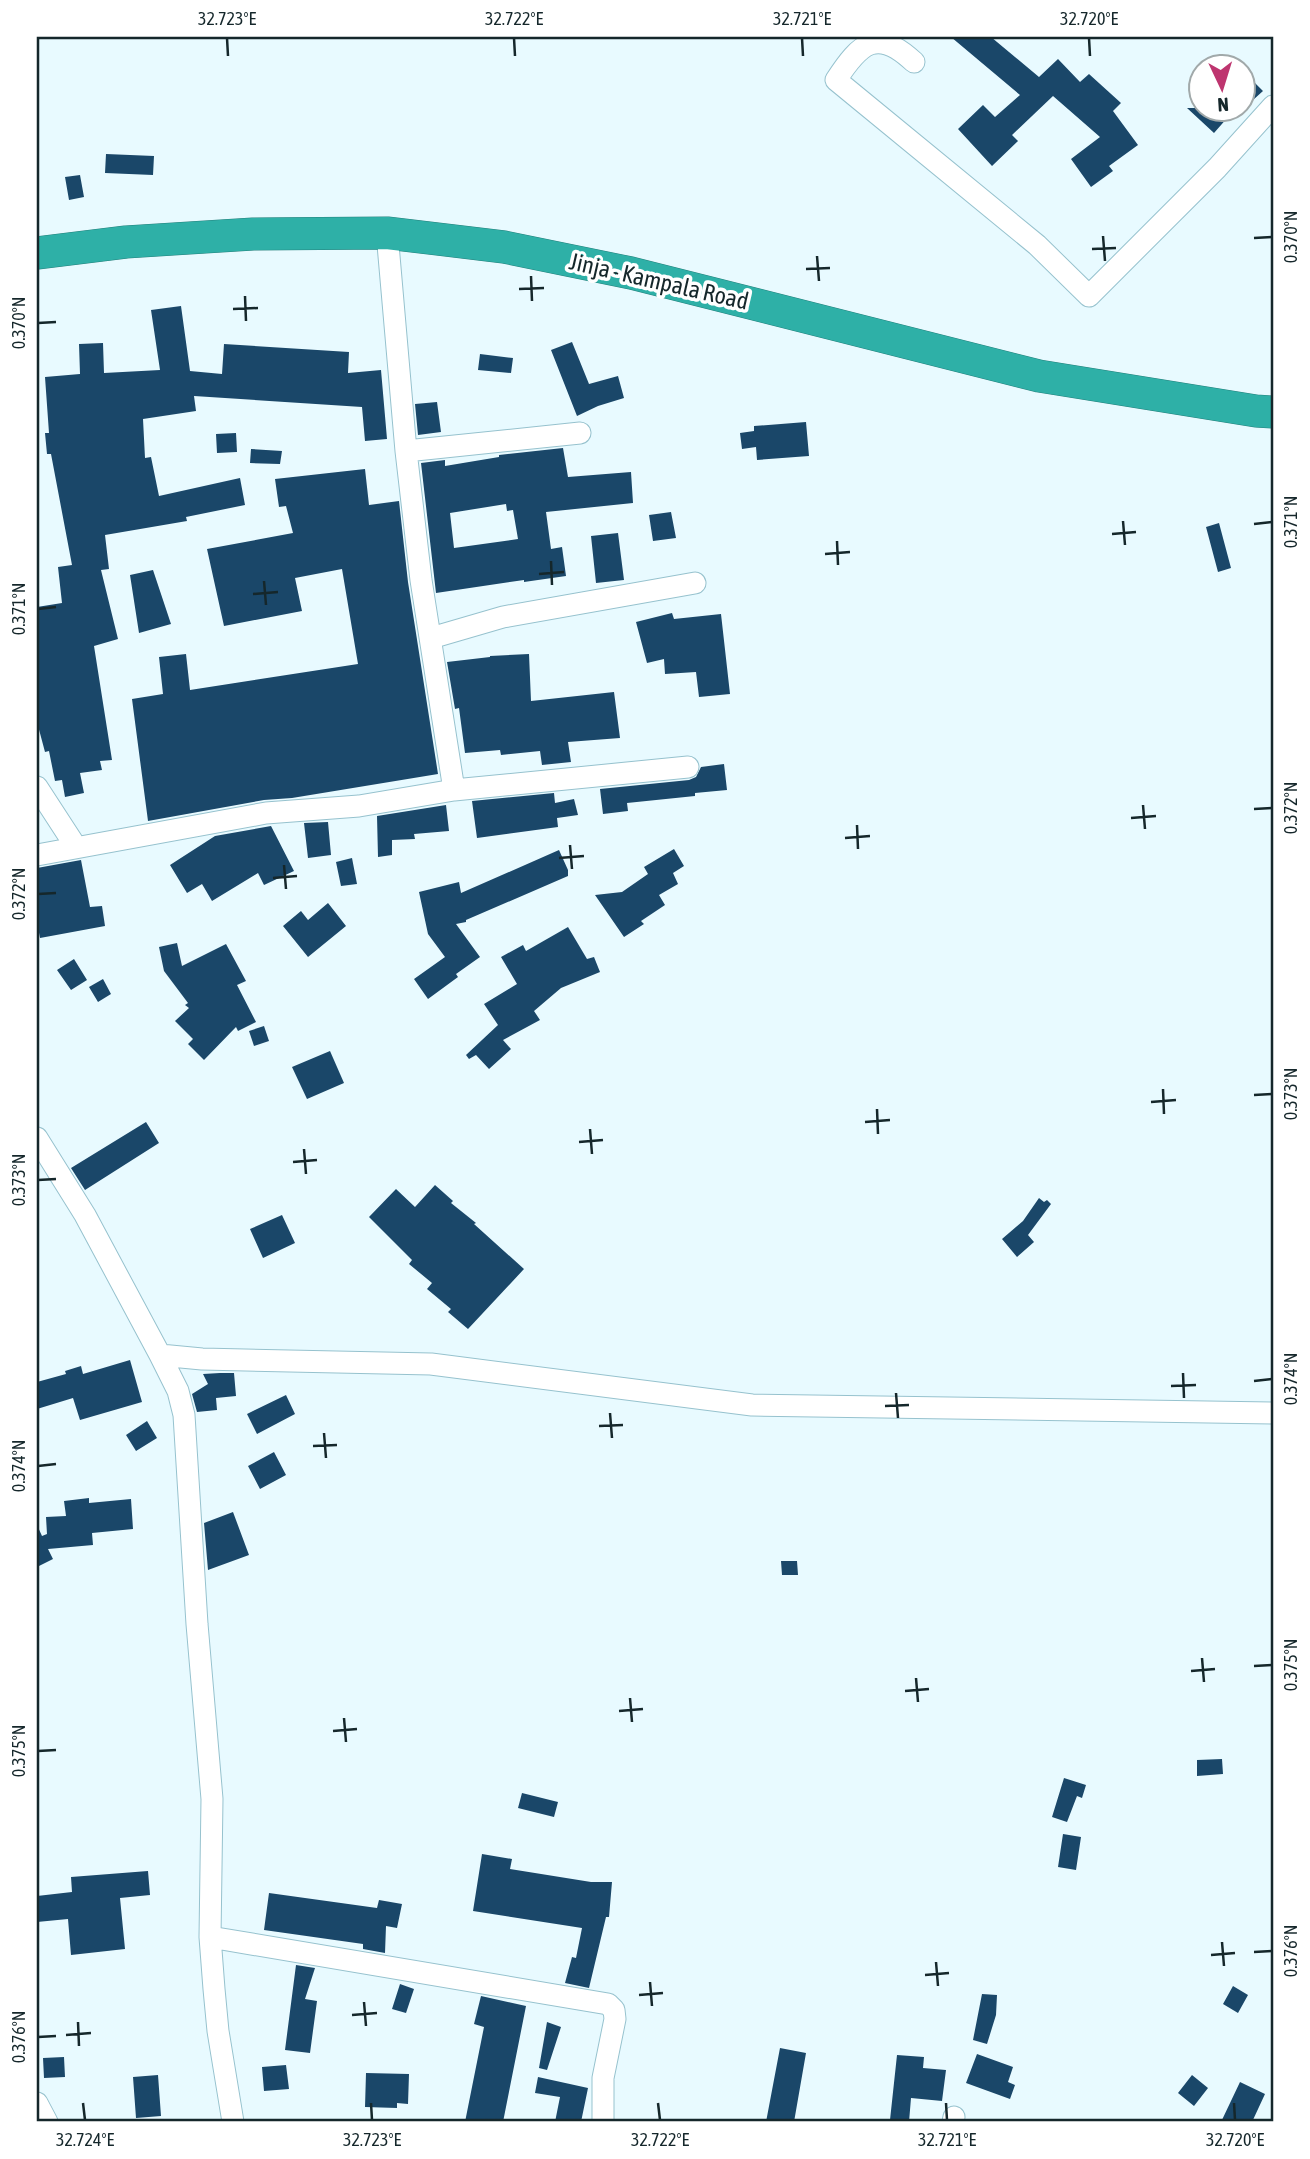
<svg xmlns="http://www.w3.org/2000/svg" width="1310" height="2159" viewBox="0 0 1310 2159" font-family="'Asap Condensed',sans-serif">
<rect width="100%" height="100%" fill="#e8faff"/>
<!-- building -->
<path fill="#1a4769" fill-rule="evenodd" d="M951,37h40l48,40 19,-18 22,23 9,-8 32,29 -8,8 25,34 -29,21 4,5 -22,16 -20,-28 29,-22 -47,-41 -41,39 6,6 -26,25 -34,-37 25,-24 12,12 25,-22z
M1254,82l9,9 -20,18v-18z
M1187,108h49l-22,25z
M106,154l48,2 -1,19 -48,-2z
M80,175l4,22 -15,3 -4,-23z
M181,306l9,65 32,3 2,-30 125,8 -1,21 33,-3 6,69 -22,2 -3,-34 -168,-11 2,15 -53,8 2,39 6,-1 8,39 81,-18 5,27 -59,12 1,4 -82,14 4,34 -8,1 17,69 -24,7 18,114 -12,1 2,9 -22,3 4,20 -19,4 -3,-17 -7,1 -6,-30 -4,1 -8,-30v-115l25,-4 -4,-36 14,-2 -21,-111h-4l-2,-21h4l-4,-56 35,-3 -1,-30 24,-1 1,30 56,-3 -9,-60z
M572,342l17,42 29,-8 6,22 -26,8 -21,10 -26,-66z
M480,354l33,4 -2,15 -33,-3z
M437,402l4,30 -23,3 -3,-31z
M806,422l3,34 -52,4 -1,-13 -14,2 -2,-16 14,-2v-5z
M236,433l1,19 -20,1 -1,-19z
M563,448l5,29 63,-5 2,31 -87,9 5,37 11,-2 4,29 -42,6v-2l-88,13 -15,-130 24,-3v6l54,-9v-2zM506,504l1,7 6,-1 5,29 -64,9 -4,-35z
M251,449l31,2 -2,13 -30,-1z
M365,469l4,36 30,-4 9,81 30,192 -146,24 -28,2 -116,21 -16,-122 31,-5 -4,-37 27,-3 4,36 168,-26 -16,-95 -47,9 7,33 -78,15 -17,-77 86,-16 -7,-27 -7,1 -4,-28z
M671,512l5,26 -23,3 -4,-26z
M1219,523l12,45 -13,4 -12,-45z
M618,533l6,47 -28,3 -5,-47z
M153,570l18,54 -32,9 -9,-58z
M672,613l2,6 47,-5 9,80 -31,3 -3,-25 -31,2 -1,-15 -17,4 -11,-41z
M529,654l2,47 83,-9 6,46 -52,4 3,20 -29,3 -2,-14 -39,4 -1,-5 -35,3 -6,-45 -4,1 -8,-47 43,-5v-1z
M724,764l3,26 -32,3v3l-68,7 1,8 -25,3 -3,-25 89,-9 7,-3 5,-10z
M554,793l1,10 19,-4 4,16 -21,3 1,9 -81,11 -5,-37z
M446,805l3,26 -35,3 1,5 -23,1v15l-14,2 -1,-41z
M328,822l3,33 -23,3 -4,-35z
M271,826l23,45 -30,14 -6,-12 -46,28 -10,-17 -15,9 -17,-28 45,-29z
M674,849l10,17 -11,7 5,11 -19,11 6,10 -24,16 3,3 -20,13 -29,-42 27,-3 26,-18 -4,-7z
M559,850l9,20v6l-102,44v2l-10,2 24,33 -24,17 2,3 -30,22 -14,-20 31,-22 -17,-23 -9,-42 40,-10 2,11z
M352,858l5,26 -16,2 -5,-24z
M81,860l9,47 12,-1 3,20 -65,12 -3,-16v-54z
M328,903l18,23 -38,31 -25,-31 18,-15 7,9z
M568,927l19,32 7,-2 6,15 -39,16 -27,23 6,9 -37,20 8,9 -22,20 -13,-14 -7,4 -3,-4 32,-30 -14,-21 33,-20 -16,-27 22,-12 3,6z
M177,943l5,23 44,-22 20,37 -9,4 19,37 -18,9 -2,-4 -32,33 -16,-16 5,-5 -18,-18 14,-13 -4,-3 3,-2 -24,-32 -5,-24z
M74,959l13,21 -16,10 -14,-20z
M103,979l8,15 -13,8 -9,-15z
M264,1026l5,15 -15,5 -5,-15z
M330,1051l14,32 -37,16 -15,-32z
M146,1122l13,21 -74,47 -14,-22z
M435,1185l18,16 -2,2 25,20 -2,1 50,45 -56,60 -20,-17 3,-3 -24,-20 5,-6 -23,-19 3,-4 -43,-43 27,-28 19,18z
M1039,1198l5,4 3,-2 4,4 -23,31 6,7 -17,15 -15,-18 21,-18z
M282,1215l13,28 -32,15 -13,-29z
M130,1360l12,42 -62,18 -7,-22 -36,11v-27l29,-8 -1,-3 16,-5 2,8z
M220,1373h14l2,23 -20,2 1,12 -20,2 -5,-18 16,-10 -5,-10z
M286,1395l9,19 -38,20 -10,-20z
M147,1421l10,17 -21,13 -10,-16z
M274,1452l12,23 -26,14 -12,-23z
M89,1498v5l42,-4 2,30 -41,4 1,12 -45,4 5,10 -16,8v-42l5,11 5,-2 -1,-17 20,-1 -2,-15z
M233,1512l16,43 -41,15 -4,-47z
M781,1561h16l1,14h-16z
M1222,1759l1,15 -26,2v-16z
M1064,1778l22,7 -4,13 -5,-2 -10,26 -15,-5z
M522,1793l36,9 -4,15 -36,-9z
M1063,1834l18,3 -5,33 -18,-3z
M482,1854l30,5 -2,10 81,13h21l-3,35h-3l-17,71 -24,-5 7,-26 4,1 6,-30 -109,-17z
M148,1871l2,24 -30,3 5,51 -54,6 -3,-36 -31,3v-26l35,-4 -1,-15z
M269,1893l108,15 2,-8 23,4 -5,24 -11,-2 -1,27 -22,-4v-5l-99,-14z
M296,1965l19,3 -10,31 12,2 -7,52 -25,-3z
M400,1984l14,5 -8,24 -14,-4z
M1233,1986l15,9 -10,18 -15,-9z
M982,1994l15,1 -1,20 -9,29 -14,-4z
M481,1996l45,10 -23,116h-38l19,-95 -10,-3z
M547,2022l14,5 -14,43 -8,-2z
M780,2048l26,5 -12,69h-28z
M977,2054l36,13 -5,15 7,3 -5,14 -44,-16z
M897,2055l27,2 -1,11 23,2 -4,31 -31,-3 -2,24 -19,-2z
M64,2057l1,20 -21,1 -1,-20z
M286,2065l3,24 -25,2 -2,-24z
M366,2073l43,1 -1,30 -11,-1v5l-32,-1z
M158,2075l3,41 -25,2 -3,-41z
M1192,2075l16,13 -14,18 -16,-13z
M538,2077l50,11 -7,34h-26l5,-25 -25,-4z
M1240,2082l25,12 -13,28h-31z"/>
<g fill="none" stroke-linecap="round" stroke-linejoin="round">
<!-- minor casing -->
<g stroke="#96c2ce" stroke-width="23">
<path id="minor" d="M914,62c-37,-35 -54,-19 -78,18l201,165 52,51 128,-128 56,-62
M387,233l19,218 15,129 33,210
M406,451l174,-18
M431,638l72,-21 192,-34
M37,787l39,60
M37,855l229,-42 93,-7 95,-16 234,-23
M37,1138l48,77 75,140 18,36 6,24 13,209 15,175 -2,138 4,52 4,42 15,91
M160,1355l42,4 229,5 321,41 521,8
M210,1937l398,67 6,6 1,9 -12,59v44
M37,2103l10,19
M953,2122l1,-5"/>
</g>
<!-- highway casing -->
<g stroke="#25807c" stroke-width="33">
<path id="highway" d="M37,253l89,-11 127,-8 134,-1 117,14 127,26 408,103 217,35 17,1"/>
</g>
<!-- minor -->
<use href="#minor" stroke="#fff" stroke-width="21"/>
<!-- highway -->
<use href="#highway" stroke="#2eb0a7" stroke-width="32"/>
</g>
<!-- ticks -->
<path fill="none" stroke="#15272b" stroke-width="2.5" d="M227,38l1,18M514,38l1,18M802,38l1,18M1089,38l1,18M1103,236l2,25M1254,238l18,-1M1092,249l24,-1M817,256l2,25M806,269l24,-1M531,276l1,25M519,289l25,-1M245,296l1,25M233,309l25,-1M38,323l18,-1M1123,521l2,24M1254,524l18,-2M1112,534l24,-2M837,541l1,24M825,554l25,-2M551,561l1,24M539,574l25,-2M264,581l2,24M253,594l25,-2M38,609l18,-2M1143,805l2,24M1254,809l18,-1M1131,818l25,-2M857,825l1,24M845,838l25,-2M570,845l2,24M559,858l25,-2M284,865l2,24M273,878l24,-2M38,894l18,-1M1163,1089l1,25M1254,1095l18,-1M1151,1102l25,-2M877,1109l1,25M865,1122l25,-2M590,1129l2,25M579,1142l24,-2M304,1149l2,25M293,1162l24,-2M38,1180l18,-1M1183,1373l1,25M1254,1381l18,-2M1171,1386l25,-1M896,1393l2,25M885,1406l24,-1M610,1413l2,25M599,1426l24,-1M324,1433l2,25M313,1446l24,-1M38,1466l18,-2M1202,1658l2,24M1254,1666l18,-1M1191,1671l24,-2M916,1678l2,24M905,1691l24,-2M630,1698l2,24M619,1711l24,-2M344,1718l2,24M333,1731l24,-2M38,1751l18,-1M1222,1942l2,24M1254,1952l18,-1M1211,1955l24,-2M936,1962l2,24M925,1975l24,-2M650,1982l2,24M639,1995l24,-2M364,2002l2,24M352,2015l25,-2M78,2022l1,24M66,2035l25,-2M38,2037l18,-1M83,2103l2,17M371,2103l1,17M658,2103l2,17M946,2103l1,17M1234,2103l1,17"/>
<g text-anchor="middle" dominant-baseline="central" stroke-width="7" stroke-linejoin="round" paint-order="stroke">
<!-- street labels -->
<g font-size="24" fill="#15272b" stroke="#fff">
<text transform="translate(659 281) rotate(13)">Jinja - Kampala Road</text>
</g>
</g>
<!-- border -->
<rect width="1310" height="2159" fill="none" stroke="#ffffff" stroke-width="77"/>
<!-- north arrow -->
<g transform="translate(1222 88) rotate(176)"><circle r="33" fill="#ffffff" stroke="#a1a9aa" stroke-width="2"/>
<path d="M0-5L12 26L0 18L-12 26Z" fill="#be356f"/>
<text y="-10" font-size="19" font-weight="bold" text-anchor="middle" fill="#15272b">N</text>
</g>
<rect x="38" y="38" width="1234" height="2082" fill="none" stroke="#15272b" stroke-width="2.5"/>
<g font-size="18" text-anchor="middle" fill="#15272b">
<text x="227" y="25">32.723°E</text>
<text x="514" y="25">32.722°E</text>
<text x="802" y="25">32.721°E</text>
<text x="1089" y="25">32.720°E</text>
<text transform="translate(1291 237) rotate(-90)" y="6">0.370°N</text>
<text transform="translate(19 323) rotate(-90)" y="6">0.370°N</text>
<text transform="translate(1291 522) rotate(-90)" y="6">0.371°N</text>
<text transform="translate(19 609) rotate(-90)" y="6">0.371°N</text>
<text transform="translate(1291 808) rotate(-90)" y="6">0.372°N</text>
<text transform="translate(19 894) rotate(-90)" y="6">0.372°N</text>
<text transform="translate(1291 1094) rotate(-90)" y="6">0.373°N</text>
<text transform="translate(19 1180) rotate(-90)" y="6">0.373°N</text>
<text transform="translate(1291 1379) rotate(-90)" y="6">0.374°N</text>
<text transform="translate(19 1466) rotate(-90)" y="6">0.374°N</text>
<text transform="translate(1291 1665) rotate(-90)" y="6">0.375°N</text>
<text transform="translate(19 1751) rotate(-90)" y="6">0.375°N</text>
<text transform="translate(1291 1951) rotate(-90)" y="6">0.376°N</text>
<text transform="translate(19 2037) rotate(-90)" y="6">0.376°N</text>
<text x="85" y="2146">32.724°E</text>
<text x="372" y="2146">32.723°E</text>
<text x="660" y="2146">32.722°E</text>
<text x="947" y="2146">32.721°E</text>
<text x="1235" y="2146">32.720°E</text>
</g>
</svg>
